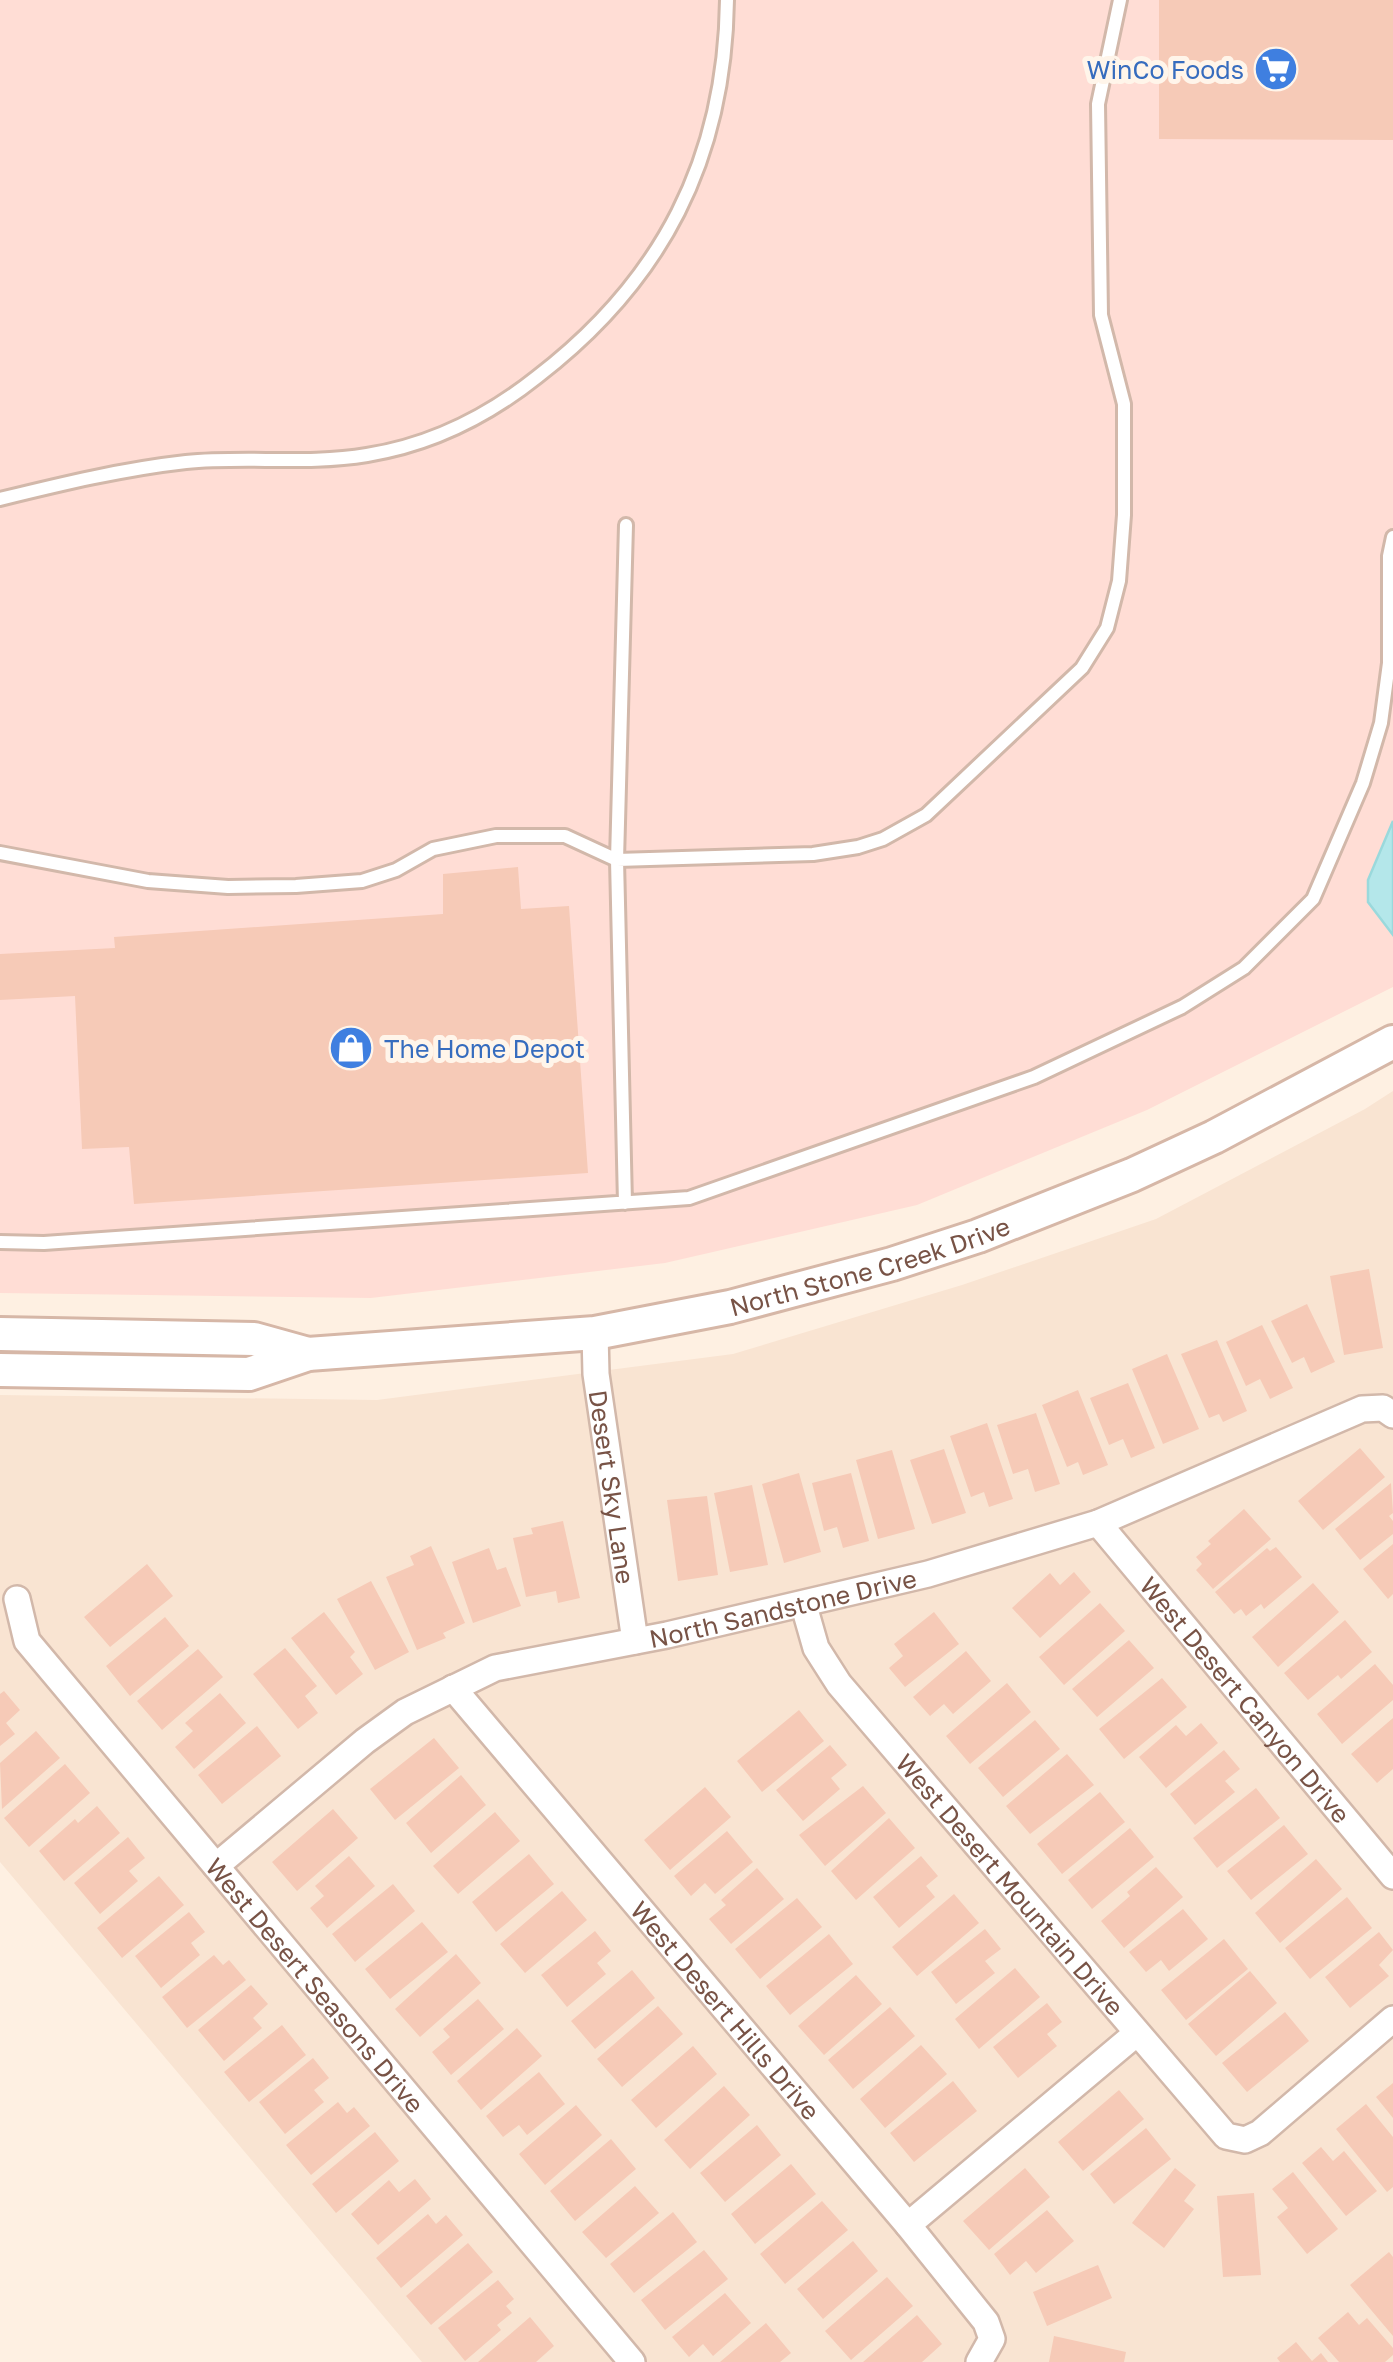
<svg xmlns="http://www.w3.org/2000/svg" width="1393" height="2362" viewBox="0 0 1393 2362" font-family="'Golos Text',sans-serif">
<rect width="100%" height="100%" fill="#fef0e2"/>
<!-- residential -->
<path fill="#f9e4d2" d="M1393,1091v1271h-971l-422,-500v-467l377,5 356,-46 229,-69 194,-66 209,-110z"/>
<!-- commercial -->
<path fill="#ffddd5" d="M0,0h1393v987l-246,123 -230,95 -252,58 -294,35 -371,-5z"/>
<!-- water -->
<path fill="#b4e7ea" stroke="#9ad9dc" stroke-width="2.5" d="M1393,821v114l-25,-33v-22z"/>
<!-- building -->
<path fill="#f6cab7" d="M1159,0h234v140l-234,-1z
M518,867l3,42 48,-3 19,267 -454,31 -5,-57 -47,2 -7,-153 -75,4v-46l115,-6 -1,-11 329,-23v-40z
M1369,1269l14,79 -39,7 -14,-79z
M1307,1304l28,58 -24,11 -7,-16 -12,6 -21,-42z
M1262,1325l31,63 -23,11 -10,-20 -14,7 -20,-44z
M1217,1340l30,71 -24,11 -4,-8 -10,4 -28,-64z
M1167,1354l32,75 -36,15 -31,-75z
M1128,1383l27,65 -24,10 -8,-19 -14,6 -19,-47z
M1078,1390l30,75 -25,10 -5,-13 -11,5 -25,-62z
M1036,1413l24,71 -25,8 -7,-23 -15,5 -16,-49z
M987,1423l26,76 -24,8 -5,-15 -13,5 -21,-61z
M1360,1448l25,29 -62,53 -25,-29z
M944,1449l22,64 -34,11 -22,-64z
M892,1450l23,79 -37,10 -22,-79z
M799,1473l22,79 -37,11 -22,-79z
M851,1473l18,68 -26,7 -6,-21 -13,4 -12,-48z
M1391,1483l2,30 -4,3 4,5v13l-33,26 -25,-31z
M752,1485l16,80 -38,7 -16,-79z
M707,1496l11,79 -40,6 -11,-81z
M1244,1509l27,30 -58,50 -17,-19 6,-6 -6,-7 15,-13 -3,-3z
M563,1521l17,77 -22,5 -2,-12 -30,6 -13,-59 20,-4 -2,-6z
M1393,1544v50l-5,5 -25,-30z
M431,1546l34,77 -22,10 3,5 -29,12 -31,-73 28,-12 -4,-9z
M1276,1547l26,30 -38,32 -3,-5 -15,12 -5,-7 -7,5 -19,-22 52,-44 3,3z
M489,1548l8,22 9,-3 15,39 -48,17 -21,-61z
M147,1564l26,32 -63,51 -26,-30z
M1074,1572l17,20 -51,46 -28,-30 38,-35 10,12z
M371,1581l38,71 -34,18 -38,-71z
M1313,1583l26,29 -61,55 -26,-30z
M1100,1603l25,28 -61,54 -25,-28z
M324,1612l31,40 -5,5 13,17 -27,21 -45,-57z
M934,1612l25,32 -54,43 -16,-19 14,-12 -9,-12z
M165,1617l24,29 -59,50 -24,-30z
M1345,1620l27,32 -31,27 -3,-4 -30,25 -24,-27z
M1129,1640l25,28 -57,49 -25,-28z
M285,1648l32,38 -12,10 13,17 -20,16 -45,-55z
M198,1649l25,28 -61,53 -25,-29z
M966,1651l25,30 -38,33 -9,-10 -14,12 -17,-19z
M1375,1664l18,21v15l-51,44 -25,-30z
M1162,1678l25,29 -63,52 -25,-30z
M1007,1683l24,29 -61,52 -24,-28z
M4,1691l16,19 -14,13 9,11 -15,12v-52z
M220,1693l26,30 -52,46 -19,-22 18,-16 -8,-8z
M799,1710l25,31 -62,51 -25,-31z
M1393,1718v51l-16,14 -26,-29z
M1035,1720l25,29 -57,48 -25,-29z
M1201,1723l17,20 -52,45 -27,-31 37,-32 10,11z
M257,1726l24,30 -59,48 -24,-29z
M36,1731l24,27 -58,51 -2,-46z
M434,1738l25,30 -64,52 -25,-31z
M830,1745l17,20 -16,13 9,11 -37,32 -27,-31z
M1224,1750l16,19 -15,12 10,11 -40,33 -25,-31z
M1067,1754l27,31 -64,49 -24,-28z
M65,1764l25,29 -61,54 -25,-29z
M461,1775l25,30 -55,48 -25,-30z
M863,1786l23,27 -61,53 -26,-31z
M705,1787l26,30 -61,53 -26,-30z
M1256,1788l24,30 -63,50 -24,-30z
M1100,1792l25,30 -63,52 -25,-30z
M97,1806l23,27 -56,48 -25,-30 36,-32 3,4z
M333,1809l25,29 -61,53 -25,-29z
M495,1812l25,29 -62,53 -25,-28z
M889,1818l26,30 -59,52 -25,-29z
M1284,1825l24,29 -57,46 -24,-29z
M1130,1828l24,29 -62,52 -24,-29z
M727,1831l26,31 -38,32 -10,-11 -14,13 -17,-20z
M128,1837l17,21 -16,13 9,10 -38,33 -26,-31z
M529,1854l25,30 -58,48 -24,-30z
M349,1856l26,30 -48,42 -17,-20 14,-12 -9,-10z
M921,1856l17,20 -12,10 9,11 -36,31 -26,-31z
M1316,1859l26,30 -62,54 -25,-30z
M1156,1867l27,30 -59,51 -23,-27 29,-25 -3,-4z
M757,1868l27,31 -53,45 -22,-25 17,-14 -5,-5z
M159,1876l25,29 -62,53 -25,-30z
M393,1884l22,27 -60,51 -23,-28z
M562,1891l25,29 -62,53 -25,-29z
M954,1894l25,29 -62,53 -25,-29z
M1347,1897l25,31 -62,51 -25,-31z
M797,1898l25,29 -62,52 -25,-30z
M1183,1909l25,30 -39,32 -8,-11 -15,12 -17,-20z
M189,1912l16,20 -14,11 9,12 -39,33 -26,-32z
M422,1922l26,30 -58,47 -25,-30z
M985,1929l16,20 -16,12 10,12 -39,31 -25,-32z
M595,1931l16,20 -14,12 9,11 -39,33 -26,-32z
M1379,1932l14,18 -14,15 10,11 -39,32 -25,-31z
M829,1934l24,30 -63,51 -24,-29z
M1224,1939l24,30 -62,51 -25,-30z
M456,1954l25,29 -61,54 -25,-28z
M214,1955l9,10 6,-5 17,20 -59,48 -25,-31z
M1015,1968l25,29 -61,52 -24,-30z
M632,1970l23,28 -60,51 -24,-28z
M1250,1971l27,32 -61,53 -28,-32z
M856,1975l26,29 -58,51 -26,-29z
M251,1985l17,19 -15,14 9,10 -38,33 -26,-31z
M478,1999l26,30 -53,46 -19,-23 18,-15 -7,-8z
M1047,2003l15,19 -15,12 10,12 -39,32 -25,-31z
M658,2006l25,28 -61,53 -25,-28z
M890,2007l25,29 -62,53 -25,-29z
M1285,2012l24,29 -62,51 -25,-29z
M282,2025l24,30 -57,47 -25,-30z
M517,2028l25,28 -61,54 -24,-29z
M921,2045l26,29 -62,54 -25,-29z
M693,2046l24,28 -61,54 -25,-28z
M313,2058l16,20 -15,12 10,12 -39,32 -26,-32z
M539,2072l26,32 -38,31 -8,-10 -16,12 -17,-21z
M953,2081l24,30 -63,51 -24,-29z
M1393,2083v35l-17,-21z
M724,2086l26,29 -60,54 -26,-29z
M1119,2090l25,29 -61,52 -25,-29z
M338,2102l9,11 7,-6 16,19 -59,49 -25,-30z
M1366,2104l27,33v50l-6,5 -51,-63z
M576,2105l26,30 -57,50 -26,-31z
M757,2125l24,30 -56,47 -25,-29z
M1146,2128l25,31 -57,45 -24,-30z
M375,2132l24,29 -63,52 -24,-29z
M611,2139l25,30 -61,52 -25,-30z
M1321,2147l12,14 11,-10 33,40 -31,25 -44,-53z
M791,2164l25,30 -61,50 -24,-30z
M1025,2168l25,29 -61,53 -26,-29z
M1175,2168l21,17 -12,16 10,8 -30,39 -32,-25z
M1293,2172l45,57 -31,25 -30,-37 11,-9 -16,-19z
M415,2179l16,20 -53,46 -27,-31 38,-34 10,12z
M635,2186l24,27 -53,45 -24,-26z
M1254,2193l7,82 -38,2 -6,-81z
M822,2201l26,29 -63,54 -25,-30z
M1047,2210l27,31 -38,32 -10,-12 -16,14 -16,-21z
M673,2212l24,30 -63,51 -24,-29z
M428,2214l8,10 10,-9 17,20 -62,53 -25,-30z
M853,2241l25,30 -55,48 -26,-30z
M468,2243l25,29 -62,53 -25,-29z
M704,2250l24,29 -63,51 -24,-30z
M1389,2252l4,5v79l-43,-51z
M1098,2265l14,33 -65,28 -14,-34z
M887,2277l26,29 -62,54 -26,-29z
M498,2280l16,19 -8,7 6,7 -15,12 4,5 -36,31 -27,-33z
M725,2293l26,30 -38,33 -10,-12 -14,13 -17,-20z
M1348,2312l11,13 8,-7 26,30v7l-8,7h-46l-21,-24z
M917,2315l25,29 -20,18h-59z
M530,2317l24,29 -18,16h-58z
M766,2323l25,30 -11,9h-60z
M1054,2336l72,16 -2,10h-75z
M1296,2342l16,19 9,-8 7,9h-48l-3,-4z"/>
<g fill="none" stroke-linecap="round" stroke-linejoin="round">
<!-- lane casing -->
<g stroke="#d2b8aa" stroke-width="18">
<path id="lane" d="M0,499c61,-15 123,-30 186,-37 60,-6 121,3 181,-7 63,-10 121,-39 170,-78 125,-96 188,-218 190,-377
M0,853l148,28 80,6 68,-1 66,-5 34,-11 37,-21 63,-13h69l52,24 196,-6 45,-7 25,-8 43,-24 156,-147 25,-40 12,-47 5,-66v-111l-23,-89 -3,-211 22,-104
M625,1203l-8,-343 9,-335
M0,1242l44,1 645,-45 345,-121 148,-70 62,-39 69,-69 50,-116 18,-60 8,-60v-107l4,-19"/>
</g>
<!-- street casing -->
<g stroke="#d2b8aa" stroke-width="30">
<g id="street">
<path id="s1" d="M595,1333l1,41 39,267"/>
<path id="s2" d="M1098,1523l295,353"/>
<path id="s3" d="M17,1599l10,42 605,721"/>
<path id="s4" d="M804,1606l12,42 23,36 387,452 19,4 15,-7 133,-114"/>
<path id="s5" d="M453,1688l455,537 78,97 6,17 -13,23"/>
<path id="s6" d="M216,1866l149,-125 40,-29 90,-44 172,-33 261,-61 170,-51 264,-114 21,-1 10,7"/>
<path d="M908,2225l229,-192"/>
</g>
</g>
<!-- secondary casing -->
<g stroke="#d6b7a7" stroke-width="38">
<g id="secondary">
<path d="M0,1334l254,5 54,15"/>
<path id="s7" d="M0,1370l249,4 59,-20 287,-21 135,-26 162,-43 86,-28 154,-61 82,-38 179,-95"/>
</g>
</g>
<!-- lane -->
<use href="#lane" stroke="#fff" stroke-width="12"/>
<!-- street -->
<use href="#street" stroke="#fff" stroke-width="25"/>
<!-- secondary -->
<use href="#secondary" stroke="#fff" stroke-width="32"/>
</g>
<!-- icons -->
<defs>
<g id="supermarket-disc" transform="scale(2.25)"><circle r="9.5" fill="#3f7fe0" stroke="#fff5ea"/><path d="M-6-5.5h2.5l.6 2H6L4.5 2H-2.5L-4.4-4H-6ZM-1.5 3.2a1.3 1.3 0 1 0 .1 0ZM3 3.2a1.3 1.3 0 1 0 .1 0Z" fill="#fff"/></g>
<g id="shop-disc" transform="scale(2.25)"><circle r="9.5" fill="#3f7fe0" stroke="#fff5ea"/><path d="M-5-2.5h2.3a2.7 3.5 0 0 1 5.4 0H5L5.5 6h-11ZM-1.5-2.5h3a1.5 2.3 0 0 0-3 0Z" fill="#fff"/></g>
</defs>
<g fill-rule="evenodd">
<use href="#supermarket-disc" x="1276" y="69"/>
<use href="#shop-disc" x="351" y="1048"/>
</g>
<g text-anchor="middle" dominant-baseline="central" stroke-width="10" stroke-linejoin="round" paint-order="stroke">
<!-- shop labels -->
<g font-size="25" fill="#366cbe" stroke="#fff5ea" text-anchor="end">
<text x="1244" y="69">WinCo Foods</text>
<text x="384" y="1048" text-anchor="start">The Home Depot</text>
</g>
<!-- street labels -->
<g font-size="25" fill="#785346" stroke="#fff5ea">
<text stroke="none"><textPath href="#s7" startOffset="882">North Stone Creek Drive</textPath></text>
<text stroke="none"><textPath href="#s1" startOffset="155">Desert Sky Lane</textPath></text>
<text stroke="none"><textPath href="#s6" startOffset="638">North Sandstone Drive</textPath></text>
<text stroke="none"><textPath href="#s2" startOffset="230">West Desert Canyon Drive</textPath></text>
<text stroke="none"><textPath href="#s4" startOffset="350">West Desert Mountain Drive</textPath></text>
<text stroke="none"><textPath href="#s3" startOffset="492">West Desert Seasons Drive</textPath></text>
<text stroke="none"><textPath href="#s5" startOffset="422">West Desert Hills Drive</textPath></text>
</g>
</g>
</svg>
